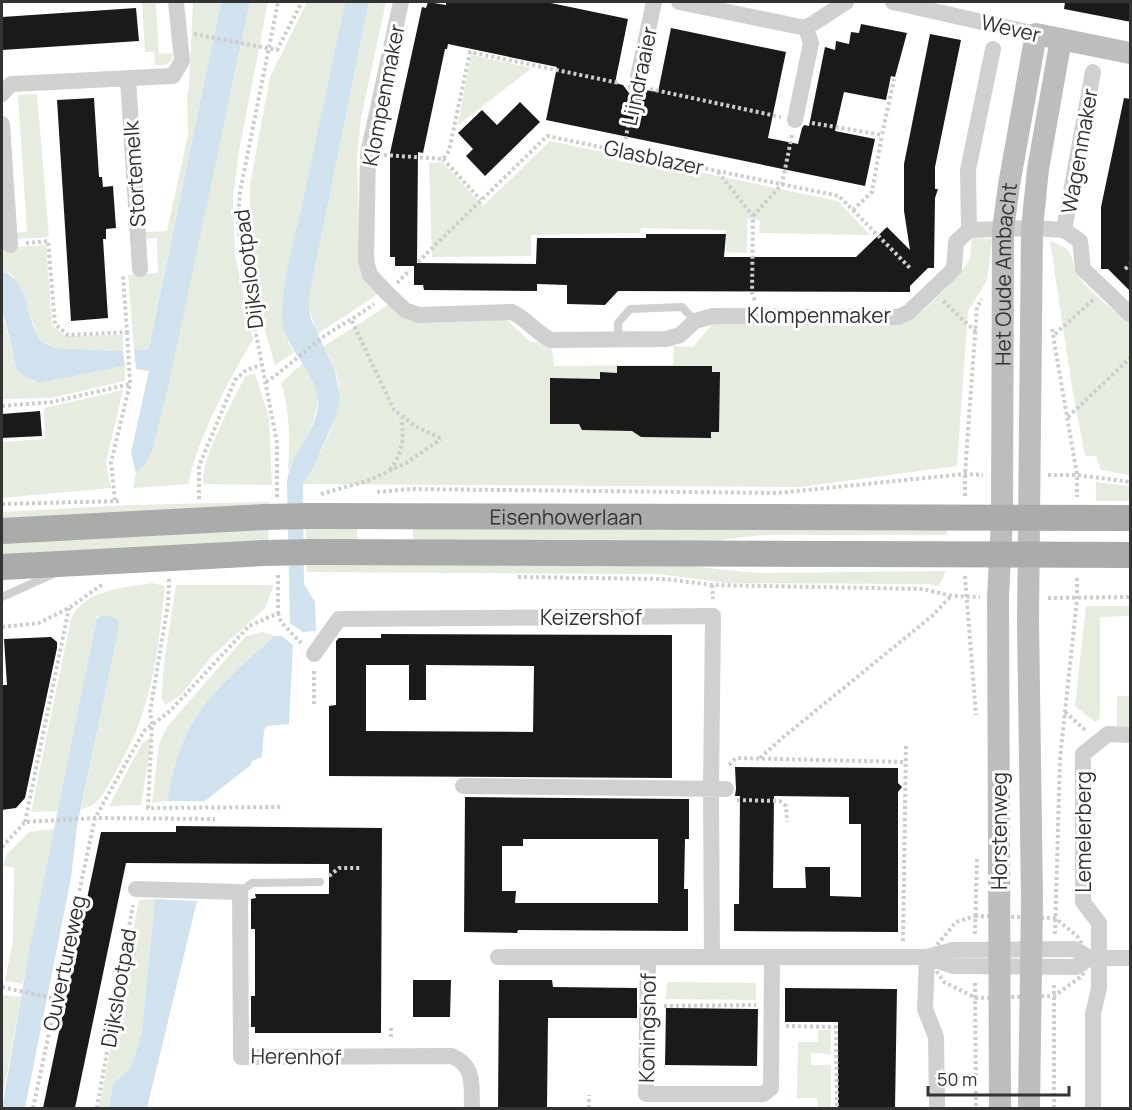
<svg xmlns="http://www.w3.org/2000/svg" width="1132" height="1110" viewBox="0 0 1132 1110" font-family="Manrope,sans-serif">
<rect width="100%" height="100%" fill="#fff"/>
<!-- green -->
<path fill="#e6ecdf" d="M142,2h26l-12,2 3,50 13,-1v7l-6,5h-11l-1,-13h-9z
M193,2h28l-73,348 -14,-1 -6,-74 30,-2 -1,-35 -12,1v-7l22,-1 21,-96 -1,-39 2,-8z
M250,2h18l-29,149 -6,45 2,59 18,84c-27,47 -53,93 -65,145l-55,4 3,-15 8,-7 89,-383z
M307,2h38l-60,287 3,54 6,9 -19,13 -11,-37 -15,-70 1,-74 20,-107z
M369,2h17l-25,116 -4,38 3,105 17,34 -60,39 -8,-26 1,-16z
M471,55l61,13 -74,57z
M37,94l12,143 -47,3v-6l25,-2 -9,-137z
M550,141l288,60 32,34 -111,-2 1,-13 -13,-1v34l-21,-1v-22l-85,-2 -1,5 -109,2v21l-99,1 -3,-94 13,-1 41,44z
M972,238l20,1 -5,42 -19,30 -11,155 -156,21 -498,-3c18,-31 40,-67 35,-104 -2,-12 -9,-23 -14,-34l64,-41 119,15 23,22 21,1 3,23 119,-1 1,-19 19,1 20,-24 184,2c25,-5 51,-41 69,-59l4,-8z
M1050,241c29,9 17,18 30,37 12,17 30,29 46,41l4,1v155l-29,-5 -5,-14h-11l-13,-69z
M46,245l6,80 13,11 58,-1v16l-68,-3 -14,-6c-9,-16 -18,-57 -30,-68 -1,0 -9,-3 -9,-3v-23z
M2,311l10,41 20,29 7,2 86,-17v15l-74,17 -49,1z
M303,363c3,5 8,10 10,16 15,30 -11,66 -25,92 2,-28 2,-61 -7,-88z
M255,374l14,43 3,68 -68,-1c-7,-19 32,-88 41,-108z
M123,390l-17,73 5,25 -109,10v-56l43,-3 -1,-31z
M1096,482l34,4v15h-34z
M269,502l1,6 -268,11v-7l128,-7z
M306,526h51v16l-51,1z
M413,526l534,3v6h-184l-68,8h-282z
M269,528l-1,15 -266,13v-16z
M307,561l353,2 97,10 189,-2 -7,15 -11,-2 -202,-1 -68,-9 -351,-2z
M152,583l13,3c-5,46 -9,91 -25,135 -6,18 -17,37 -26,54 -9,15 -14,31 -33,34l37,-176 -8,-17 -18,1 5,1 -38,193 -28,1 40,-193c14,-30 52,-31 81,-36z
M176,585h98l-9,23 -54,49 -31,39 -15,9 -4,-7 4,-41z
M1086,606h44v10l-30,1v101l-5,4 -20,-16z
M263,632l12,4c-29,25 -63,53 -82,86 -15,25 -21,52 -26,79l-15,2 7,-59 8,-17 79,-91z
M1117,696h13v32h-13z
M152,737l-11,68 -32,1 33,-63z
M54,829l-31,155 -18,-3 8,-41 1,-72 -11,-2 4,-12 22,-22z
M155,899l-13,133 -9,30 -4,8 -16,13 -4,25h-10l40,-208z
M667,982l89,1v17l-90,-1z
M2,995l19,2 -19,104z
M818,1030h13v24l-20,-1v12h20v43h-13l-1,-10h-20l1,-56h20z"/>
<!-- water -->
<path fill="#cfe2ee" d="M221,2h29l-82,385 -16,64 -8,15 -8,7 -5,-20 18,-82 -13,-2 -2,-20 14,1 2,-8z
M345,2h24l-59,290 -1,16 2,11 24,51 5,28 -4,18 -21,48 -12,20 1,100 11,18 1,29 -13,1 -13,-9 -3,-140c2,-28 30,-51 31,-79 0,-36 -38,-55 -36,-91 1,-37 13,-75 21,-112 14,-66 28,-133 42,-199z
M2,271c22,8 22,28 29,48 2,8 6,16 10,23l14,6 68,3 2,15 -86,17 -15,-7 -7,-6 -12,-50 -3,-9z
M102,616h8l8,4v13l-41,193 -6,52 -46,230h-23l27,-156 68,-334z
M275,636h7l11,9 -4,79 -22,2 -3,4 -2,27 -10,4 -1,4 -46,36h-38c5,-27 11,-54 26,-79 19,-33 53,-61 82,-86z
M155,899l42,2 -50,207h-38l4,-25 16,-13 4,-8 9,-30z"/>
<!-- building -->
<path fill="#1a1a1a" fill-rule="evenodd" d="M428,2l18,3v-3h100l82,17 -13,64 8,2 6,8 5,3h6l5,-6 13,2 13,-64 115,24 -18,86 30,6 4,-16 2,-3 5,1 16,-79 10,3 1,-9 13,3 2,-12 8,1 2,-9 46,9 -12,44 -4,-1 -5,24 -42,-8 -9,39 40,8 -10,47 -319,-66 11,-53 -109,-23 -1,5h-2l-22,104 -5,-1 -1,111 119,1 1,-26h109v-4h80l-2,23h132l31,-30 23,23 -6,-39v-47l26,-130 31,6 -26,127v22h3l-3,9 -1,70h-6l-18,18v6l-292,-1 -13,14 -38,-1v-19l-30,-1v7l-113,-1 -1,-5h-9v-19h-19v-9h-5v-104l32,-146 4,1z
M1065,2h66v20l-67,-13z
M136,8l3,33 -137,9v-33z
M94,98l5,79h3l1,10 10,-1 3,42 -10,1v10h-3l5,79 -37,3 -14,-221z
M1124,98l7,1v193l-23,-23h-7v-62z
M520,102l20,20 -55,54 -19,-20 7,-7 -15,-16 24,-23 15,15z
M617,366h95v6h8l-1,60h-8v6l-70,-1 -9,-6 -50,-1 -3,-6h-29v-46l50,1v-7l17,1z
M40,411l2,25 -40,2v-24z
M381,634l291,1v143l-343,-2v-70l7,-1v-64l3,-3h42zM366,665h43v35h17v-35l108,1 -1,66 -167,-1z
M51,637l6,5v6l-32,150 -9,10 -14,2v-125h5l-3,-46z
M735,767l163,1v15l4,4 -4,5v140l-164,-1v-27h5l1,-108h-5l1,-7zM774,796l75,1v27h12v73l-31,-1v-29h-25l1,21h-33z
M465,797l224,2v40h-4l-1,50h4v42l-170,-1 -1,3 -53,-1zM523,839h135v64h-143l1,-12h-14v-45h21z
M176,826l206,2 -1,205h-126v-6h-4v-31h4v-67h-4v-30l5,-1 -1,-4h74v-30l-203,-1 -51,245h-32l58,-276h75z
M413,980h38l-1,37h-37z
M499,980h53l1,7 84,1v30h-89l-1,90h-49z
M785,988l112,1 -2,119h-57v-86h-53z
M666,1008l92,1 -1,57 -92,-1z"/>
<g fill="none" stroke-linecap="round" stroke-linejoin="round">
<!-- path -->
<path stroke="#cdcdcd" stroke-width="4" stroke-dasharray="3 3" stroke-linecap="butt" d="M194,34l83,16 25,-48
M650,89l131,28
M812,123l70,12 12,-56
M623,151l10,-49
M384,155l59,4 6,-8 21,-99 149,31
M443,159l38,41
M718,172l35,44 -1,77 3,8
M853,210l19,-18 10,-57
M753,216l29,-32 10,-49
M26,243l22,-2 7,83 13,11 59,-3 -4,-57
M418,262l129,-126 292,60 71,72
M1125,269l5,-4
M397,283l13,-13
M943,301l33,31
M352,321l42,89 21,16 27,13
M1052,329l25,146v22
M127,332l3,52
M1055,334l39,-35
M266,382c21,-14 39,-32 60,-47 16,-11 33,-19 48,-31
M2,406l50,-4 78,-18 -19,78 4,39
M1068,417l62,-59
M390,470c12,-17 15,-31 11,-52
M1048,475h29l53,7
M377,492l33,-3 367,4 188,-19 18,1
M321,494l49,-14 36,-17 35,-24
M965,496v-22l12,-167 5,-8
M277,497v-54l-34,-177 -5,-42 2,-32 38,-190
M199,499v-33l36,-86 11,-10 15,-5
M2,504l120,-3
M965,576l11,139
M518,577l147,2 47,6 211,4 29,7 28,1
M169,579l-1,25 -18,108 2,12 -4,84 135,-1
M712,585l1,14
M1048,598l82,-1
M278,613l3,9 20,21
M2,627l37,-4 30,-15 34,-24
M314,671v35
M1065,712l21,19
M760,758l21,-19 151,-123 19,-20
M729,765l7,-7 169,4
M737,800l43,1 6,5 1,16
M25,822l44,-214
M2,847l23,-25 70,-4 120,1
M329,876l10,-8h23
M975,916l80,2 22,18 13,22 -8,18 -28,20 -78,2 -32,-16 -17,-25 29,-35z
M975,934l2,-77
M1055,934l5,-175 17,-160v-23
M903,941l3,-197
M975,983l1,125
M2,987l54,12
M664,1006l92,-1
M786,1026l50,1 1,81
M391,1028v11
M33,1108l62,-290 49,-87 26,-20 79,-85 29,-13v-39
M97,1108l36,-203
M589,1108v-13
M1054,1108v-125"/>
<!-- lane -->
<path stroke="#d0d0d0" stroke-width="8" d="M618,339v-16l12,-14 52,-2 13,14
M2,597l51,-23
M240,892l12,-9 68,-1"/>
<!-- street -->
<path stroke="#d0d0d0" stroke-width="16" d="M401,2l-33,152 -2,106 4,15 17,18 18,17 14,5 93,-3c15,7 24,21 39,28l115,-1 14,-4 15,-14 18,-5 185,1 11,-5 45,-43 2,-27 13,-12 63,-2 32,2 16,11 3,28 47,45
M679,2l127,26 40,-26
M893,2l143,32
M128,79l12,190
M636,86l18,-84
M2,94l9,-10 162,-8 9,-15 -6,-59
M795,120l16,-77 -5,-15
M2,124l8,121
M969,230l-1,-60 25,-121
M1064,230l29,-158
M314,654l25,-35 374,-3 -2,173 1,168
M463,786l263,3
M136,889l104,3 1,165 211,-1c24,11 19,29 20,52
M498,957h429l26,-7 121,-1 16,9h40
M648,957l-2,137h117l8,-6 1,-131
M927,957l26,9 123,1 14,-9
M927,957l-2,52 11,28 1,71
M1093,1108v-94l6,-26v-65l-16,-21v-148l25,-20 22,1"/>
<!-- secondary -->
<g stroke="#bdbdbd" stroke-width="22">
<path id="s1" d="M1000,1108l-2,-511 4,-78 1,-289 6,-45 27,-151 94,19"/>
<path d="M1029,1108l3,-209 -4,-279 4,-392 6,-59 23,-130"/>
</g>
<!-- primary -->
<g stroke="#ababab" stroke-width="26">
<path id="s2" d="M310,516l820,2"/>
<path d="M2,531l263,-14"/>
<path d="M311,552l819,3"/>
<path d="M2,567l262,-14"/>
</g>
<!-- primary-bridge -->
<path stroke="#ababab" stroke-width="26" d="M265,517l45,-1
M264,553l47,-1"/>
</g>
<g text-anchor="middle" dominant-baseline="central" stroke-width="6" stroke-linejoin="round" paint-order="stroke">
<!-- street labels -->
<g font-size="21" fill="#333" stroke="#fff">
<text transform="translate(1011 28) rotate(13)">Wever</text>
<text transform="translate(639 76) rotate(-78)">Lijndraaier</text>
<text transform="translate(383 95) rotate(-79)">Klompenmaker</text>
<text transform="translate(1079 151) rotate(-80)">Wagenmaker</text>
<text transform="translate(654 157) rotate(12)">Glasblazer</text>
<text transform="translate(134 174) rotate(-94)">Stortemelk</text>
<text transform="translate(248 269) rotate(-97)">Dijkslootpad</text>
<text stroke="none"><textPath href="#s1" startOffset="834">Het Oude Ambacht</textPath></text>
<text x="819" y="315">Klompenmaker</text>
<text stroke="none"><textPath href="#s2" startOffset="256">Eisenhowerlaan</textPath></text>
<text x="591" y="617">Keizershof</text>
<text transform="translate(999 831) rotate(-90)">Horstenweg</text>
<text transform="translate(1083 832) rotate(-90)">Lemelerberg</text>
<text transform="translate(64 963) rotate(-78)">Ouvertureweg</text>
<text transform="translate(118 988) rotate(-80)">Dijkslootpad</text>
<text transform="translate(647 1028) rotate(-89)">Koningshof</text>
<text transform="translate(296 1056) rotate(1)">Herenhof</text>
</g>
</g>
<!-- border -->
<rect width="1132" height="1110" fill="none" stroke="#333333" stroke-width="6"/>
<!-- scale -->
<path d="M928 1086v9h141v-9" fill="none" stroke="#333333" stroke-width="3"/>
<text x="937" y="1086" font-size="18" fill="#333333" stroke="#ffffff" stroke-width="4.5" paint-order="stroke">50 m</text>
</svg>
